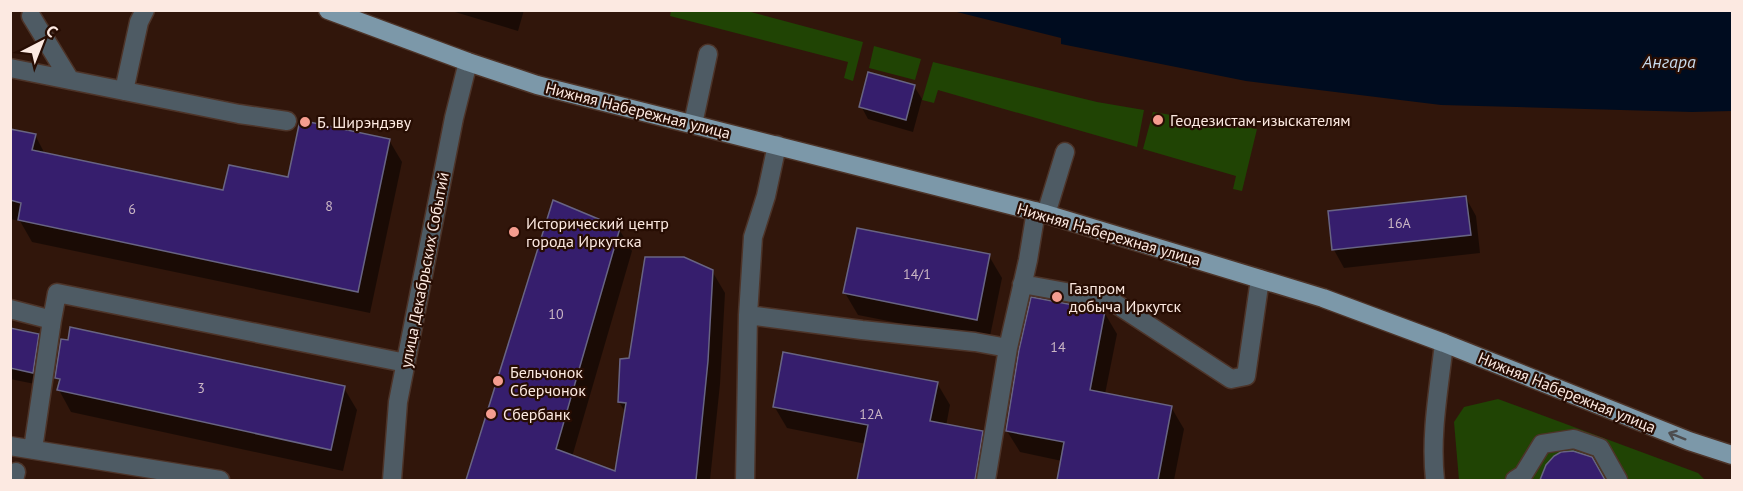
<svg xmlns="http://www.w3.org/2000/svg" width="1743" height="491" viewBox="0 0 1743 491" font-family="'PT Sans',sans-serif">
<rect width="100%" height="100%" fill="#31160b"/>
<!-- green -->
<path fill="#204404" d="M671,11h76l116,31 -10,39 -9,-3 4,-16 -178,-46z
M874,46l47,13 -6,21 -46,-12z
M933,62l164,40 47,8 -7,37 -199,-57 -4,13 -12,-3z
M1153,112l104,17 -15,62 -9,-2 3,-13 -93,-27z
M1498,399l200,74 7,7h-246l-5,-58 10,-15z"/>
<!-- water -->
<path fill="#000c1f" d="M953,11h779v100l-40,1 -251,-7 -195,-24 -185,-37v-6z"/>
<!-- shadow -->
<path fill="#0007" d="M454,10h70l-6,21 -63,-19z
M914,86l8,13 -9,33 -45,-13 -7,-13z
M10,130l25,5 10,19 180,38 64,-13 100,-39 13,22 -32,151 -338,-71 -12,-21 -10,-2z
M1466,198l10,18 4,37 -136,15 -10,-18z
M554,202l65,27 13,22 -60,206 45,16 9,-60 -7,-11 11,-43 82,-88 13,22 -5,91 -10,96h-243z
M989,256l13,22 -13,63 -131,-26 -13,-22z
M1104,312l13,22 -12,60 66,13 13,22 -10,51h-116l4,-19 -42,-9 -13,-21z
M10,329l28,6 7,13 -5,37 -30,-6z
M56,377l288,11 13,22 -14,61 -272,-59 -12,-22 1,-7z
M937,383l13,22 -4,21 36,6 12,22 -4,26h-131l7,-36 -79,-16 -13,-22z
M1591,458l13,22h-61v-3z"/>
<!-- building -->
<path fill="#361e6d" stroke="#686483" stroke-width="1.5" d="M868,72l47,13 -9,35 -47,-13z
M300,120l90,19 -32,153 -340,-72 3,-17 -11,-3v-71l26,5 -4,16 191,40 6,-25 59,12z
M1466,196l5,39 -139,15 -4,-39z
M553,200l67,28 -64,221 59,22 11,-68 -8,-1 2,-43 9,-1 16,-101h39l29,13 -5,91 -12,119h-230z
M857,228l133,26 -13,66 -134,-27z
M1031,297l74,14 -15,79 82,16 -14,74h-101l7,-38 -58,-11 13,-81z
M70,327l275,59 -14,64 -274,-60 3,-11 -5,-1 6,-39 7,1z
M10,328l29,6 -6,39 -23,-5z
M783,352l155,30 -8,39 53,10 -8,49h-118l11,-55 -95,-18z
M1573,451l19,6 13,23h-65l6,-15 8,-9 7,-4z"/>
<g fill="none" stroke-linecap="round" stroke-linejoin="round">
<!-- minor casing -->
<g stroke="#4d3429" stroke-width="21">
<path id="minor" d="M31,16l39,64
M10,68l229,46 48,7
M124,91l15,-69 6,-12
M693,124l15,-70
M777,145l-11,51 -13,41 -5,78 114,15 113,12 33,6
M1046,214l19,-62
M1022,284l88,16 121,79 15,-3 14,-97
M10,309l42,11 -19,129
M52,320l5,-27 349,70
M10,446l210,34
M14,480l2,-8
M392,480l6,-78 56,-284 14,-56
M745,480l3,-165
M986,480l22,-132 20,-88 8,-49
M1435,480c-5,-46 4,-91 9,-137
M1515,480l8,-5 19,-31 32,-5 26,9 18,32"/>
</g>
<!-- major casing -->
<g stroke="#4d3429" stroke-width="21">
<path id="major" d="M328,10l140,52 69,23 509,129 277,84 121,45 245,98 43,14"/>
</g>
<!-- minor -->
<use href="#minor" stroke="#4e5b64" stroke-width="18"/>
<!-- major -->
<use href="#major" stroke="#7c98a9" stroke-width="18"/>
</g>
<!-- one-way arrows -->
<defs><path id="oneway-shaft" d="M-6 0H5M1.5-3L5.5 0L1.5 3" fill="none" stroke-width="1.6" stroke-linecap="round" stroke-linejoin="round" transform="scale(1.5)"/></defs>
<use stroke="#4d4c4e" href="#oneway-shaft" transform="translate(1677 436) rotate(-158)"/>
<!-- markers -->
<g fill="#f59d8f" stroke="#270d03" stroke-width="2">
<circle cx="1158" cy="120" r="6"/>
<circle cx="305" cy="122" r="6"/>
<circle cx="514" cy="232" r="6"/>
<circle cx="1057" cy="297" r="6"/>
<circle cx="498" cy="381" r="6"/>
<circle cx="491" cy="414" r="6"/>
</g>
<g text-anchor="middle" dominant-baseline="central" stroke-width="4.5" stroke-linejoin="round" paint-order="stroke">
<!-- number labels -->
<g font-size="14" fill="#cab6c4">
<text x="329" y="206">8</text>
<text x="132" y="209">6</text>
<text x="1399" y="223">16А</text>
<text x="917" y="274">14/1</text>
<text x="556" y="314">10</text>
<text x="1058" y="347">14</text>
<text x="201" y="388">3</text>
<text x="871" y="414">12А</text>
</g>
<!-- street labels -->
<g font-size="16" fill="#fce9e1" stroke="#270d03">
<text transform="translate(638 110) rotate(14)">Нижняя Набережная улица</text>
<text transform="translate(1109 234) rotate(16)">Нижняя Набережная улица</text>
<text transform="translate(424 270) rotate(-79)">улица Декабрьских Событий</text>
<text transform="translate(1567 392) rotate(22)">Нижняя Набережная улица</text>
</g>
<!-- poi labels -->
<g font-size="16" fill="#fce9e1" stroke="#270d03" text-anchor="start">
<text x="1170" y="120">Геодезистам-изыскателям</text>
<text x="317" y="122">Б. Ширэндэву</text>
<text x="526" y="223">Исторический центр<tspan x="526" dy="18">города Иркутска</tspan></text>
<text x="1069" y="288">Газпром<tspan x="1069" dy="18">добыча Иркутск</tspan></text>
<text x="510" y="372">Бельчонок<tspan x="510" dy="18">Сберчонок</tspan></text>
<text x="503" y="414">Сбербанк</text>
</g>
<!-- water labels -->
<g font-size="18" font-style="italic" fill="#c7daec" stroke="#270d03">
<text x="1669" y="61">Ангара</text>
</g>
</g>
<!-- border -->
<rect width="1743" height="491" fill="none" stroke="#fce9e1" stroke-width="24"/>
<!-- north arrow -->
<g transform="translate(42 42) rotate(42)" stroke="#270d03" stroke-width="4.5" paint-order="stroke">
<path d="M0-4.5L10 22L0 15L-10 22Z" fill="#fce9e1"/>
<text y="-9" font-size="16" font-weight="bold" text-anchor="middle" fill="#fce9e1">С</text>
</g>
</svg>
